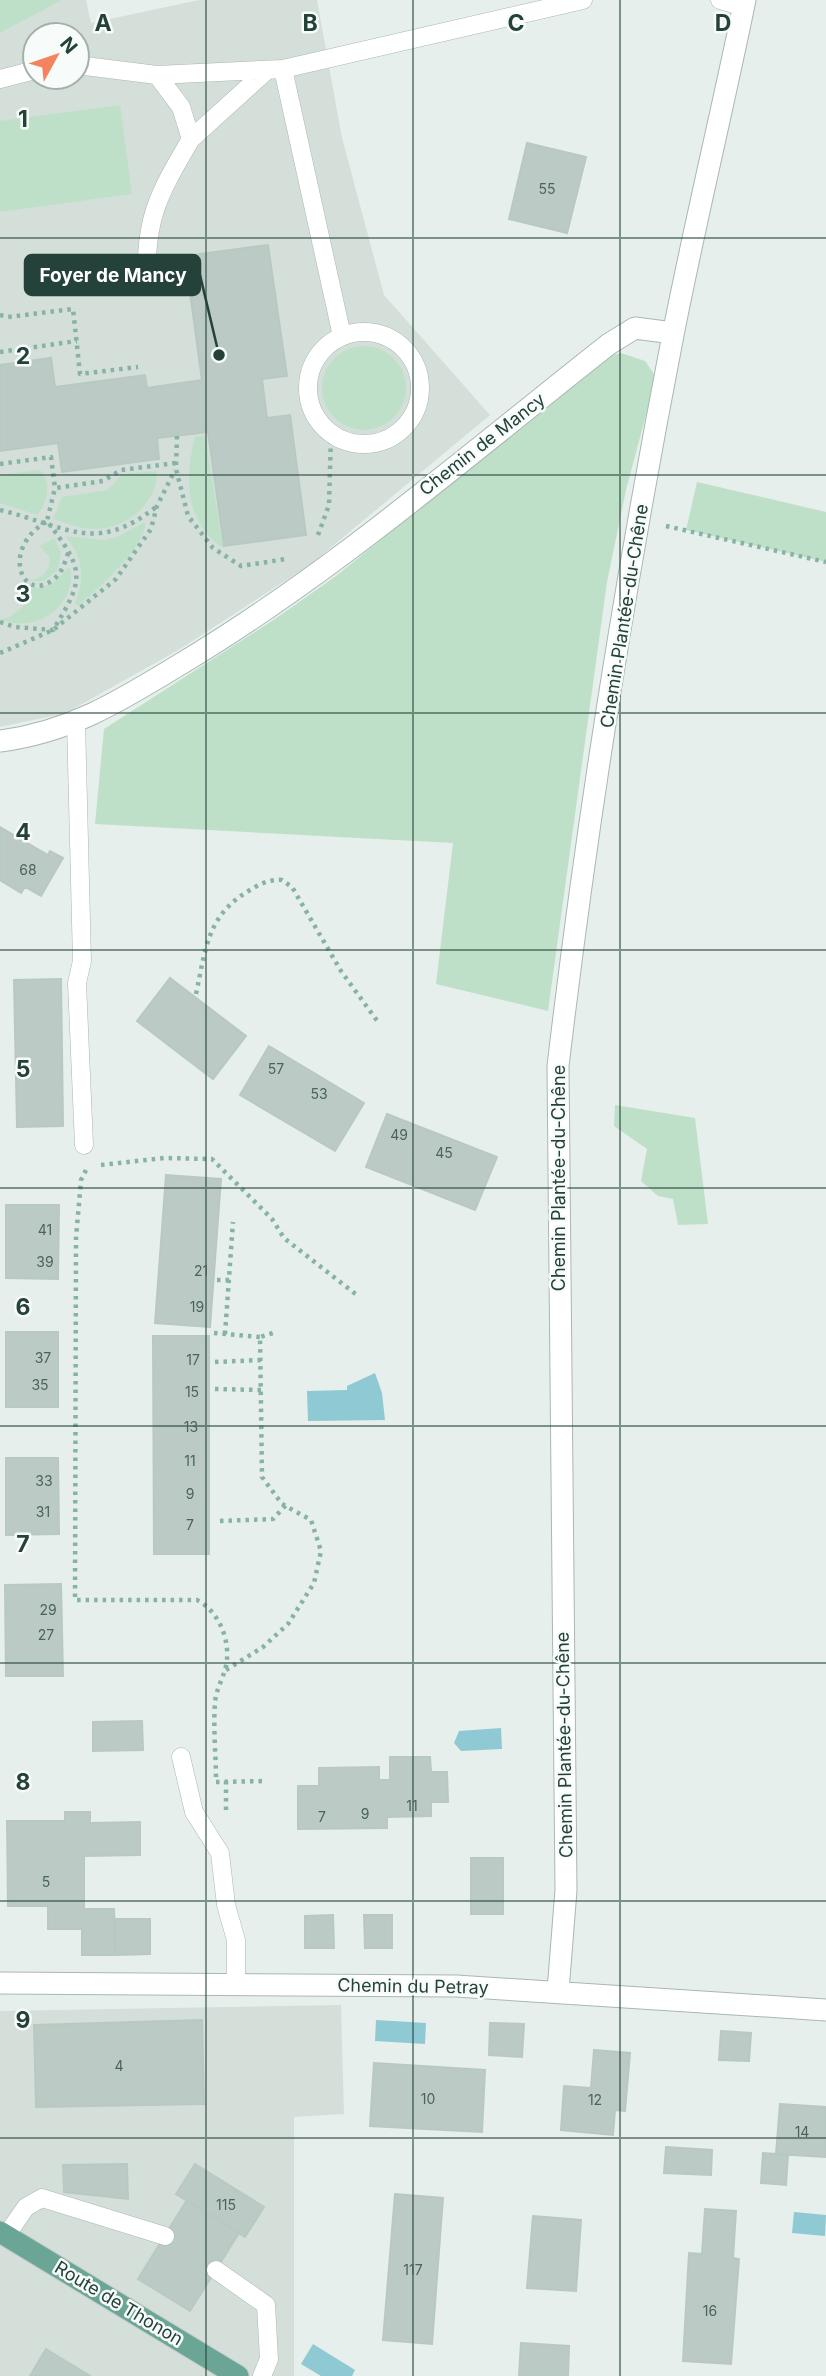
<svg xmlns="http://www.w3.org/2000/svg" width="826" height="2376" viewBox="0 0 826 2376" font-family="Inter,sans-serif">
<rect width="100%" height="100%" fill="#e6efeb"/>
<!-- built -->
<path fill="#d4dfda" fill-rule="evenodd" d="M63,0h23l5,23 108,-23h118l25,138 42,157 106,120 -179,149 -131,85 -114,64 -66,14v-694zM35,35h42v42h-42z
M341,2005l3,109 -50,3v259h-294v-365z"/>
<!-- green -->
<path fill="#bfe0c8" d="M0,0h63l-63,33z
M120,105l12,89 -132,18v-91z
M322 388a42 42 0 1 1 84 0a42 42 0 1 1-84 0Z
M621,353l24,8 11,16 -30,113 -19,92 -59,429 -112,-27 17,-141 -358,-19 9,-95 171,-110 61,-43 273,-220z
M205,435l18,113c-38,-27 -39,-69 -28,-111z
M40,470c12,12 8,33 -3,45l-37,-12v-28z
M157,471c1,32 -31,58 -61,58 -15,0 -30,-6 -43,-10l9,-22 46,-7 14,-16z
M697,482l129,30v50l-140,-32z
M145,522c3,23 -49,69 -67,84l-3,-2c10,-27 9,-45 -10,-68l39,4 15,-4z
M54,538l7,14 -3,18 -14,11h-17c14,-3 24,-8 22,-24l-9,-11z
M68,567l3,4c3,38 -37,63 -71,48l8,-1 15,-11 1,-14 -3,-6c23,3 34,-1 47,-20z
M615,1105l80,13 13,106 -30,1 -5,-26 -15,-3 -17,-15 6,-32 -33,-23z"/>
<!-- water -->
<path fill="#8ec9d4" d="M375,1373l7,20 3,27 -77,1 -1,-30 40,-1v-4z
M501,1728l1,21 -41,2 -7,-8 5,-12z
M376,2020l50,3 -1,21 -50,-3z
M794,2212l32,3 -1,21 -33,-3z
M313,2344l42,26 -3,6h-31l-20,-12z"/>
<!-- building -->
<path fill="#bbcac4" stroke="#b8c9c2" stroke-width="2" d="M527,143l59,14 -19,76 -58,-14z
M268,245l19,131 -25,3 5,39 23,-3 16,120 -82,11 -16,-114 -51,6 2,21 -97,13 -4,-29 -58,8v-86l51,-7 4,29 90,-12 2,13 55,-8 -17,-124z
M0,827l48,28 2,-4 13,7 -22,38 -16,-9 -4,6 -21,-13z
M170,978l76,58 -33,43 -76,-58z
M61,979l2,147 -46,1 -3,-147z
M269,1046l95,57 -29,48 -95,-56z
M387,1114l110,43 -22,53 -109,-43z
M166,1175l55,4 -11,148 -55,-4z
M6,1205h53l-1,74 -52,-1z
M6,1332h52v75h-52z
M153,1336h56v218h-55z
M6,1458h52l1,76 -53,1z
M61,1584l2,92h-57l-1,-91z
M142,1721l1,29 -50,1v-29z
M390,1757h40l1,15h16l1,30h-17v14l-44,1v11l-89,1v-43h21v-18l60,-1v13h11z
M65,1812h25v11l50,-1v33l-56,1v53h30l1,46h-33v-26h-34v-23h-40l-1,-85h58z
M471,1858h32v56h-32z
M333,1915l1,33h-29v-32z
M364,1915h28v33h-27z
M115,1919h35v35l-35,1z
M202,2020l2,84 -168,3 -2,-82z
M490,2023l34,1 -2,33 -33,-2z
M721,2031l30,2 -2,28 -30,-1z
M594,2050l36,3 -5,58 -10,-1 -2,25 -52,-5 3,-44 27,2z
M374,2063l111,7 -3,62 -112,-6z
M780,2104l46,3v50l-50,-3z
M666,2147l46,3 -1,25 -47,-2z
M763,2153l25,2 -2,30 -25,-2z
M127,2164l1,35 -64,-7 -1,-27z
M195,2164l69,43 -19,30 -69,-43z
M395,2194l48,4 -11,146 -49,-4z
M187,2200l52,33 -49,78 -52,-32z
M705,2209l31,2 -3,47 6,1 -8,105 -48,-3 6,-108 13,1z
M533,2216l48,4 -5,71 -49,-3z
M521,2343l48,3 -1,30h-49z
M46,2349l44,27h-60z"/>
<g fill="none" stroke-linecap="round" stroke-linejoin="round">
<!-- service casing -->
<g stroke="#a8b8b2" stroke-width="19">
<path id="service" d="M720,0l23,7
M77,65l80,10 126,-6 300,-69
M283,69l59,267
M0,79l35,-9
M191,139l75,-68
M147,286c-3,-67 11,-91 44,-147l-10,-32 -24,-32
M308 388a56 56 0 1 1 112 0a56 56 0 1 1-112 0Z
M76,722l6,239 -5,22 7,162
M181,1757l13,55 26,41 6,52 10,35v44
M6,2236l20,-29 16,-9 123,38
M216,2270l50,35 3,54 -7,17"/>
</g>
<!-- minor casing -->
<g stroke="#a8b8b2" stroke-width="23">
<path id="minor" d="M0,741c70,-9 120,-40 179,-76 154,-92 290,-211 430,-321l26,-16 38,5
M0,1983l456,3 370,24
M558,1991l8,-101 -8,-824c29,-245 68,-489 115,-731 22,-112 49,-223 72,-335"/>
</g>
<!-- primary casing -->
<g stroke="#c2cac8" stroke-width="23">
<path id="primary" d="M0,2232l238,144"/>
</g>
<!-- path -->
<path stroke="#86b3a5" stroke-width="4.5" stroke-dasharray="3.5 5" stroke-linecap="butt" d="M0,315l8,2 65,-8 7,65 58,-7
M0,352l77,-11
M177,436l-1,33 12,47 25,32 28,18 45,-7
M0,464l51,-7 4,31 48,-7 18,-11 55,-7
M0,510c66,16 95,45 156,-3
M46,522c-46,27 -24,83 8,57 9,-7 11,-18 15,-28
M666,526l160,36
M318,535l11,-30 2,-71
M0,622l15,5 38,3c33,-53 31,-60 -6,-109l8,-33
M0,653l53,-23 63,-51 35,-50 6,-23 18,-36
M196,994c10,-46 11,-79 54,-104 10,-6 20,-11 32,-10l10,7 49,84 37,51
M101,1165l63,-7 48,1 60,60 12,19 74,58
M86,1170l-5,10 -5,58 -1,362h122c23,12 34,42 29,66 -3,13 -10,23 -11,37 -2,25 1,52 1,77
M217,1280h12
M214,1333l46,4
M225,1334l8,-112
M215,1362l46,-2
M215,1389l46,1
M220,1521l53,-2 13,-14
M226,1670l37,-23 25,-23 26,-41 7,-32 -10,-31 -29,-16 -20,-27 -2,-140 16,-5
M226,1781v33
M216,1782l50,-1"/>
<!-- service -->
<use href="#service" stroke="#fff" stroke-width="18"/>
<!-- minor -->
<use href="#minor" stroke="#fff" stroke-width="21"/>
<!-- primary -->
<use href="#primary" stroke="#6aa596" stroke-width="21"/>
</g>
<!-- grid -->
<path fill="none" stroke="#24423a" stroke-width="2" stroke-opacity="0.55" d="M206,0v2376M413,0v2376M620,0v2376M0,238h826M0,475h826M0,713h826M0,950h826M0,1188h826M0,1426h826M0,1663h826M0,1901h826M0,2138h826"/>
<g text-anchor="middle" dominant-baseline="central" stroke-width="5" stroke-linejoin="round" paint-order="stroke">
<!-- number labels -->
<g font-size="14" fill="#4a645c">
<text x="547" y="188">55</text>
<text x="28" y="869">68</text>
<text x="276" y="1068">57</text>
<text x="319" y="1093">53</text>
<text x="399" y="1134">49</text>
<text x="444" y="1152">45</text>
<text x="45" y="1229">41</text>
<text x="45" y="1261">39</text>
<text x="201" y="1270">21</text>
<text x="197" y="1306">19</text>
<text x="43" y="1357">37</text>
<text x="193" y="1359">17</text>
<text x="40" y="1384">35</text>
<text x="192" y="1391">15</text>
<text x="191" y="1426">13</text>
<text x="190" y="1460">11</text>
<text x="44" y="1480">33</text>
<text x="190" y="1493">9</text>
<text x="43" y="1511">31</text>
<text x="190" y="1524">7</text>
<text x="48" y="1609">29</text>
<text x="46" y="1634">27</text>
<text x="412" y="1805">11</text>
<text x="365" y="1813">9</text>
<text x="322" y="1816">7</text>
<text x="46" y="1881">5</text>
<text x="119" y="2065">4</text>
<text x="428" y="2098">10</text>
<text x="595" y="2099">12</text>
<text x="802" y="2131">14</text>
<text x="226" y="2204">115</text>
<text x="413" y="2269">117</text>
<text x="710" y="2310">16</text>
</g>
<!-- street labels -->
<g font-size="18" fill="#24423a" stroke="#f7fbf9">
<text transform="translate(482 444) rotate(-38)">Chemin de Mancy</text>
<text transform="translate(624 616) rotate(-81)">Chemin Plantée-du-Chêne</text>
<text transform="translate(558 1178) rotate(-90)">Chemin Plantée-du-Chêne</text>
<text transform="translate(564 1745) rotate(-91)">Chemin Plantée-du-Chêne</text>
<text transform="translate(413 1986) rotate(1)">Chemin du Petray</text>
<text transform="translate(119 2303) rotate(31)">Route de Thonon</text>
</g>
</g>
<g font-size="23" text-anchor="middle" font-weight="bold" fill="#24423a" stroke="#f7fbf9" stroke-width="5" stroke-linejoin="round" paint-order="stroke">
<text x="103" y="31">A</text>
<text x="310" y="31">B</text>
<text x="516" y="31">C</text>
<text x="723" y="31">D</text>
<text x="23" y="127">1</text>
<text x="23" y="364">2</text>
<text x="23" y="602">3</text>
<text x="23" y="840">4</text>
<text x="23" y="1077">5</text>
<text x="23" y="1315">6</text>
<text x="23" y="1552">7</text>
<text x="23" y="1790">8</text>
<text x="23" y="2028">9</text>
</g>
<!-- callouts -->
<path fill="none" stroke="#24423a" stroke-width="2.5" d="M219 355L200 275"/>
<circle fill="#24423a" stroke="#f7fbf9" stroke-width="2.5" cx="219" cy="355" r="7"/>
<rect fill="#24423a" stroke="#24423a" stroke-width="2.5" x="25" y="255" width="175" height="40" rx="7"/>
<g font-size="19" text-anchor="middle" font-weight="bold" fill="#fff">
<text x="113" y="282">Foyer de Mancy</text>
</g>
<!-- north arrow -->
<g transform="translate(56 56) rotate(50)"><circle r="33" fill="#f7fbf9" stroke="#a3b1ad" stroke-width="2"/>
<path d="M0-5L12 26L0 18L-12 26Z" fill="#f4845f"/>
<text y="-10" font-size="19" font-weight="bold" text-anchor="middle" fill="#24423a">N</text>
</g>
</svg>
